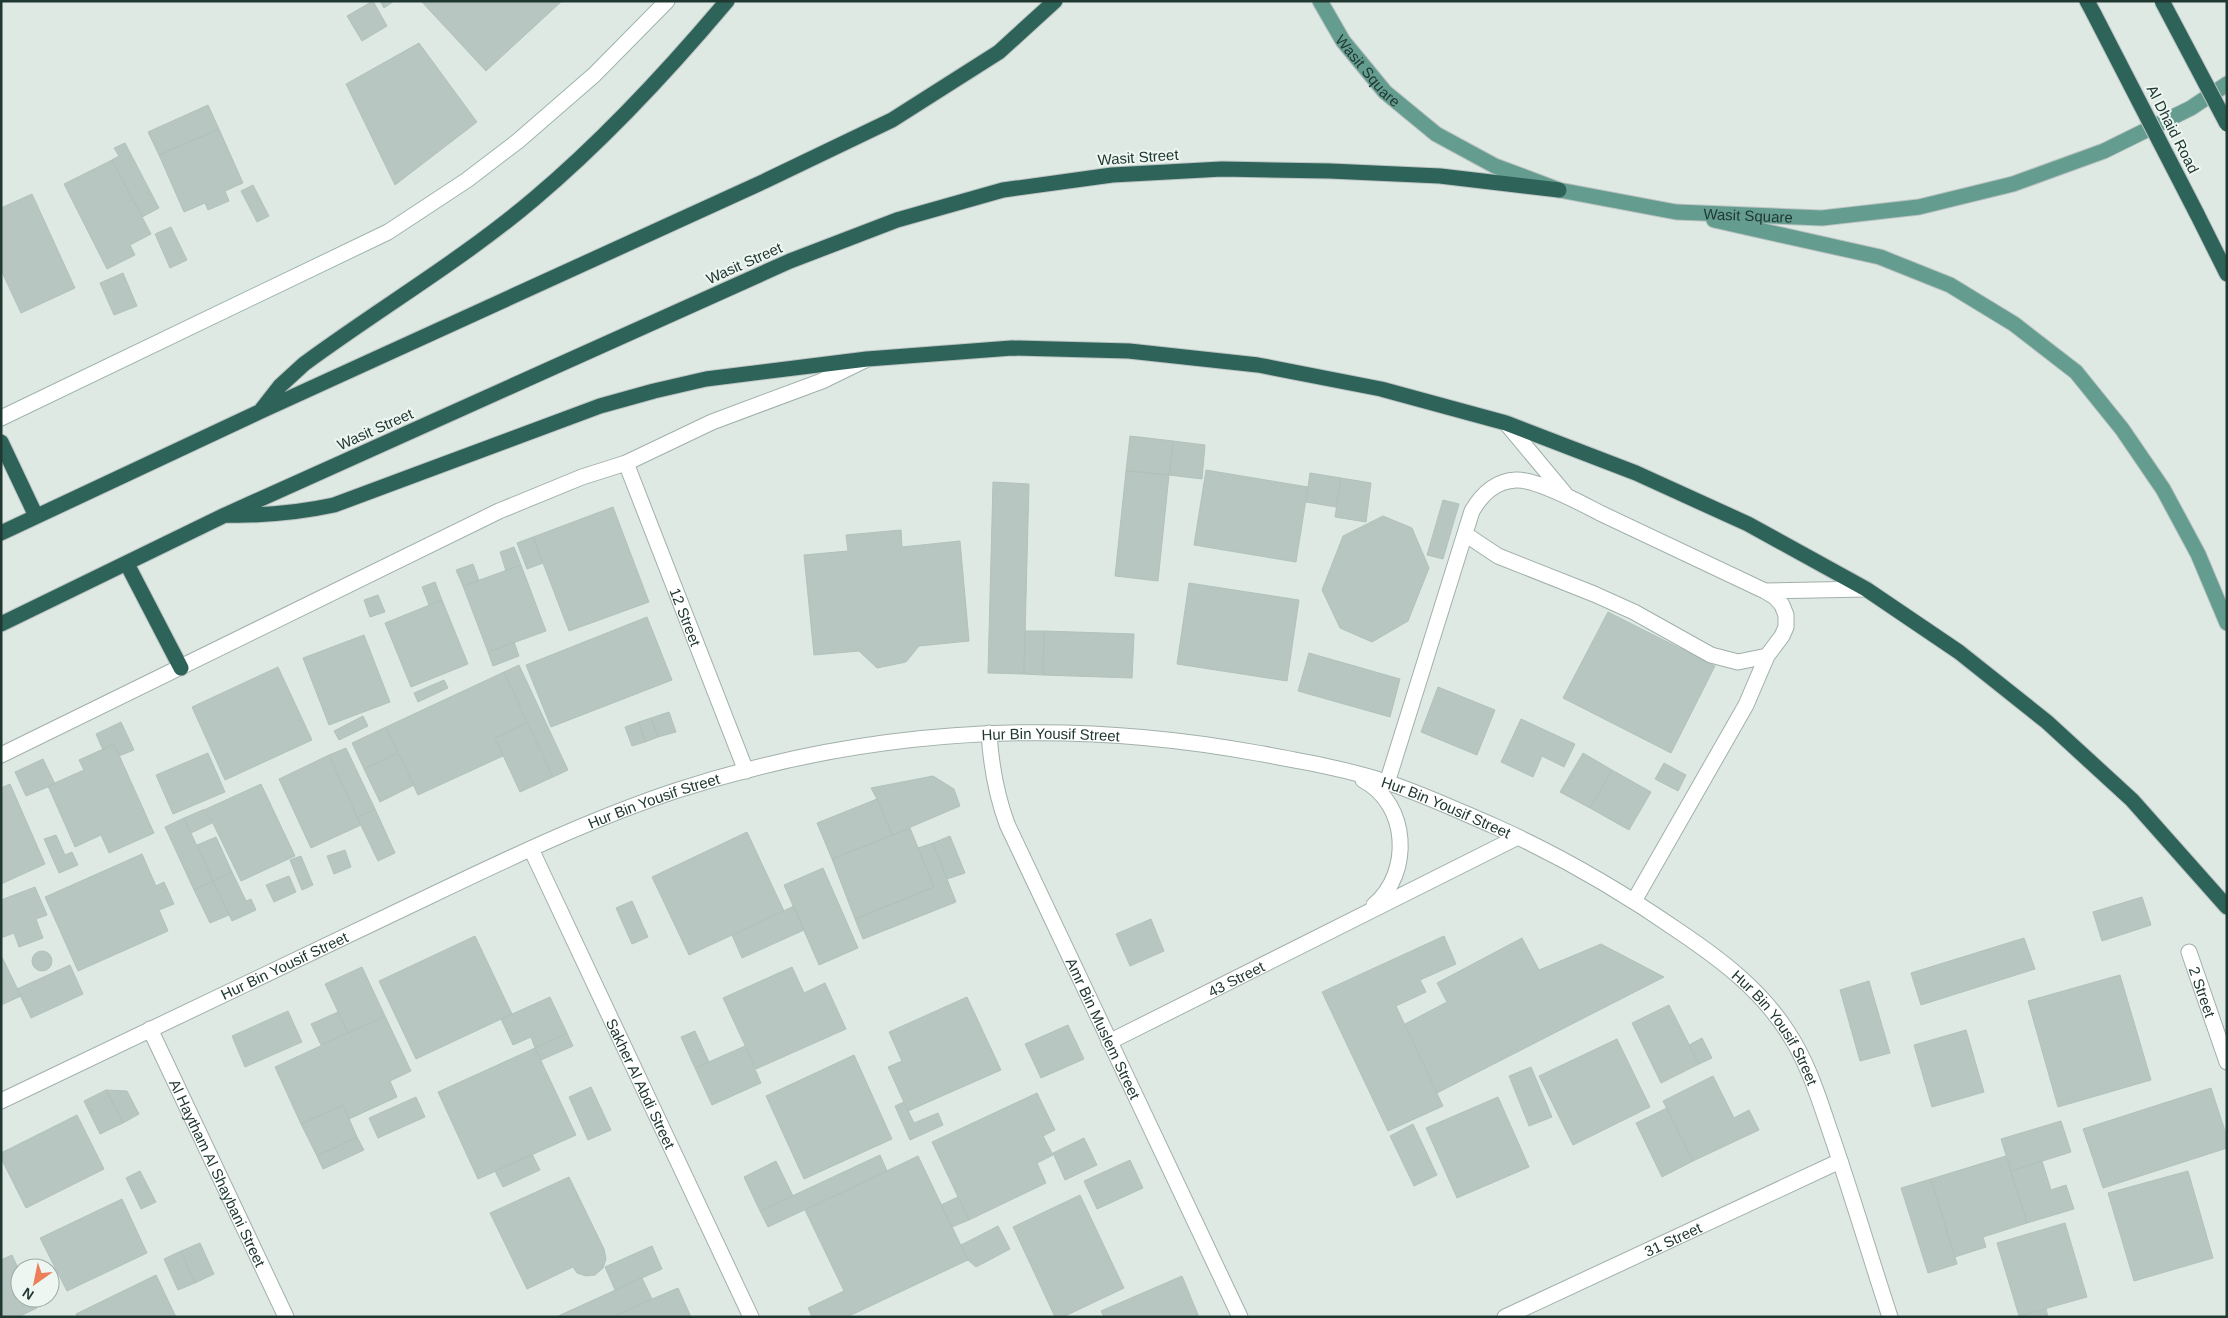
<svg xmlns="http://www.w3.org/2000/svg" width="2228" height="1318" viewBox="0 0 2228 1318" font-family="Arial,sans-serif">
<rect width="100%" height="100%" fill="#dee9e4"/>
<!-- building -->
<path fill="#b7c6c0" stroke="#b1c2bb" d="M373,1l14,25 -25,15 -15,-25z
M380,1h14l-10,7z
M421,1h141l-76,70z
M419,43l58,79 -82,63 -49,-101z
M208,105l11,24 -60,26 -11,-23z
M219,129l24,54 -18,8 4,10 -21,9 -3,-7 -21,9 -25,-57z
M125,143l34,65 -17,9 -30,-57 7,-4 -5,-8z
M112,160l39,74 -21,11 5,10 -28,14 -43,-85z
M253,185l16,31 -12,6 -16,-31z
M32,194l43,94 -54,25 -20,-43v-62z
M171,227l16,33 -17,8 -15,-34z
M123,273l14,33 -23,9 -14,-32z
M1130,436l43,5 -4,34 -43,-4z
M1173,441l32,4 -3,34 -33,-4z
M1206,470l102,17 -12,75 -102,-17z
M1126,471l43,4 -11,106 -43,-5z
M1310,473l31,5 -5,29 -30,-5z
M1341,478l30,5 -5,39 -31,-5z
M993,482l36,2 -5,190 -36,-1z
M1443,500l16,4 -16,55 -16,-4z
M613,507l36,95 -80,29 -36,-94z
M1383,516l29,12 17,40 -21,53 -36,21 -32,-14 -18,-38 21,-54z
M901,530l1,17 58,-6 9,100 -50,5 -13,16 -29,6 -18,-17 -45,4 -10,-100 44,-4 -2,-16z
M533,537l10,26 -16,6 -10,-26z
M514,547l7,18 -15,6 -6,-19z
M473,564l6,17 -16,5 -7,-16z
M521,565l25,66 -58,21 -25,-66z
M435,582l7,18 -13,5 -7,-18z
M1189,583l110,17 -12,81 -110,-17z
M378,595l7,17 -15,5 -6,-17z
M442,600l26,64 -57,23 -26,-64z
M1608,612l107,54 -44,87 -108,-55z
M647,617l25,63 -121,47 -25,-62z
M1025,631h19l-1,44 -19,-1z
M1044,631l90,3 -2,44 -89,-3z
M364,635l26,67 -61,23 -26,-67z
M514,642l5,14 -26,10 -5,-14z
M1309,653l91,26 -10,38 -92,-26z
M519,665l49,105 -15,7 -49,-105z
M278,667l34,73 -87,40 -33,-73z
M504,672l23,51 -32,15 8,18 -85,39 -32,-68z
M444,680l4,8 -30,14 -4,-9z
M1438,687l57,23 -18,45 -56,-23z
M669,712l7,20 -18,5 -7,-19z
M363,716l5,10 -29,14 -5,-9z
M651,718l7,19 -13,5 -6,-20z
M1521,719l54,25 -11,23 -22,-11 -9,21 -32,-15z
M121,722l13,28 -15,6 -5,-12 -11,6 -7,-16z
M639,722l6,20 -13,4 -7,-19z
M527,723l26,54 -33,15 -25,-54z
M386,727l12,26 -34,16 -12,-26z
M114,744l40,89 -45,20 -8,-18 -26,12 -27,-61 36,-16 -5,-10z
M346,748l29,61 -18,8 -28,-62z
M208,753l17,39 -52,22 -17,-39z
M398,753l16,32 -34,17 -16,-33z
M1583,753l29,17 -22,38 -30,-16z
M329,755l32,70 -50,23 -32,-69z
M43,759l12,25 -29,12 -11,-24z
M1664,763l22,12 -8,16 -23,-12z
M1612,770l39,22 -22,38 -39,-22z
M933,776l21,13 6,17 -68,29 -15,-36 -6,-11z
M10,784l35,80 -44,20v-96z
M261,784l34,72 -54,25 -35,-72z
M877,799l15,36 -60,24 -15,-36z
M205,809l7,14 -21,10 -7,-15z
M375,809l20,44 -17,8 -21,-44z
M184,818l29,63 -19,9 -29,-63z
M910,828l24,59 -79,32 -23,-60z
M747,832l37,79 -95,44 -37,-78z
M56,835l9,20 7,-3 6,13 -19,8 -15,-34z
M950,836l15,37 -18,6 -14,-36z
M216,837l16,35 -19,9 -16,-36z
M933,843l23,59 -93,37 -8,-20 79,-32 -16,-39z
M345,850l6,17 -17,7 -7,-18z
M142,854l14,32 8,-4 10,22 -15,6 9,21 -90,40 -33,-74z
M301,856l12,29 -11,5 -12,-30z
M823,868l35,80 -39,17 -35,-80z
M232,872l14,29 5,-2 5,11 -24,11 -19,-40z
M289,876l7,16 -22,10 -8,-17z
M213,881l16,34 -19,8 -16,-33z
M35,887l12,28 -11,4 7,19 -24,9 -5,-14 -13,5v-38z
M2142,897l9,28 -49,16 -9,-29z
M632,901l16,36 -16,7 -16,-36z
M794,906l10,24 -62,28 -10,-23z
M1151,919l13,32 -34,15 -14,-32z
M475,936l37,78 -96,45 -37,-78z
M1444,936l12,28 -36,16 6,12 -30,14 47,100 -55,25 -66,-139z
M1522,938l17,32 62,-26 63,33 -227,116 -32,-69 42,-22 -10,-19z
M2024,938l11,31 -114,36 -10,-32z
M32 961a10 10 0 1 1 20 0a10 10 0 1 1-20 0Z
M1,955l20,41 -20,9z
M70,965l13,29 -52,24 -14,-29z
M362,967l23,49 -37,17 -23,-49z
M792,967l12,26 21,-10 21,46 -90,40 -33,-71z
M2120,975l31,105 -93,27 -30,-106z
M1869,981l21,72 -30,8 -20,-71z
M550,997l17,36 -32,15 -4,-11 -18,8 -12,-26z
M967,997l34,73 -93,41 -20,-44 14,-6 -13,-29z
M1669,1005l30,59 -38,19 -29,-60z
M288,1011l14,31 -57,25 -13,-31z
M338,1012l10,21 -27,12 -10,-21z
M385,1016l26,55 -21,10 7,16 -48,22 -6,-14 -42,19 -26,-57z
M1068,1025l16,34 -43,19 -16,-34z
M1966,1030l18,62 -52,15 -18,-62z
M695,1031l14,31 -14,6 -14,-31z
M567,1033l6,13 -32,14 -6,-12z
M1702,1038l10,20 -13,6 -10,-19z
M1617,1039l33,68 -77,38 -34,-69z
M745,1046l16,37 -49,22 -17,-37z
M535,1048l41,87 -98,44 -40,-87z
M854,1055l38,84 -88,40 -38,-83z
M1531,1067l21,50 -23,9 -20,-50z
M1713,1076l21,42 15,-8 10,20 -66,31 -30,-60z
M591,1087l20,43 -23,10 -19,-43z
M2211,1088l16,49v11l-124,40 -20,-59z
M106,1090l17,33 -23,11 -16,-33z
M106,1090l21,1 12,23 -16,9z
M1037,1093l18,37 -12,6 10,19 -16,8 9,20 -77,37 -37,-78z
M416,1097l9,20 -47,21 -9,-20z
M1498,1097l31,70 -72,31 -31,-70z
M904,1102l10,21 24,-10 5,12 -33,15 -15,-34z
M343,1105l14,32 -40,19 -16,-32z
M1667,1108l26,53 -31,16 -26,-54z
M77,1115l27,54 -78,39 -25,-50v-5z
M2061,1121l10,31 -60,19 -10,-32z
M1413,1124l24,51 -23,11 -24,-50z
M357,1137l7,13 -41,19 -6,-13z
M1084,1138l13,27 -32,15 -12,-27z
M532,1154l8,16 -37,17 -8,-16z
M880,1155l7,16 -119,56 -8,-16z
M918,1156l50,104 -121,57h-35l-4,-9 36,-17 -39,-81z
M2006,1156l21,67 -44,14 3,10 -31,10 -24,-78z
M1130,1160l13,28 -46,21 -13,-28z
M776,1161l17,35 -33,15 -16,-34z
M2042,1161l9,29 15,-5 8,24 -47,14 -16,-52z
M140,1171l16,31 -15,7 -15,-31z
M2188,1171l25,87 -79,23 -26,-88z
M569,1177l35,72 2,10 -3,9 -8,7 -9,1 -9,-3 -4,-6 -46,22 -37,-76z
M1931,1179l26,85 -29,9 -27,-85z
M1080,1195l44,93 -61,29h-8l-42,-90z
M958,1197l11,23 -17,7 -11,-22z
M122,1199l25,54 -80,38 -27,-53z
M2065,1223l22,74 -68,19 -22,-73z
M998,1226l12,23 -34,18 -8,-7 -7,-15z
M200,1243l14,31 -19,9 -14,-32z
M652,1246l10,23 -47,21 -10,-23z
M181,1251l14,32 -17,7 -14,-31z
M12,1255l8,17v26h12l5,10 -19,9h-17v-57z
M156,1275l20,42h-99l-1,-3z
M1182,1276l17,41h-95l-3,-6z
M642,1278l10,21 -39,18h-57z
M678,1288l13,29h-78l39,-18z
M2046,1309l2,8 -29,-1z"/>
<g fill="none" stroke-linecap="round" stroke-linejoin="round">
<!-- lane casing -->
<g stroke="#a1b0ab" stroke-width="17">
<path id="lane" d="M1506,423l60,72
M1465,534l33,22 96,38 40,18 77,43 27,7 29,-6
M1765,591l101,-2
M1387,783l85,-272c10,-17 23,-30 44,-31 20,-1 65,23 84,33 55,26 110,52 165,78l10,6 7,8 4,10v12l-4,9 -15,20 -21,49 -112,196"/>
</g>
<!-- street casing -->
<g stroke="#a1b0ab" stroke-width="17">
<g id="street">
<path id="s1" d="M626,463l120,308"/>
<path id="s2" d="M989,733c2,32 7,61 18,91l233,493"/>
<path d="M1,755l498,-244 83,-34 44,-14 86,-41 110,-41 43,-21"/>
<path d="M1363,780c46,24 49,93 11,125"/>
<path id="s3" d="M531,849l220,468"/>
<path id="s4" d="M2189,952l38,110"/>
<path id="s5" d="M150,1029l136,288"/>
<path id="s6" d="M1109,1042l409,-205"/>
<path id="s7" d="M1,1101c129,-63 258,-124 387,-185 95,-45 190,-93 290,-126 189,-61 384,-73 579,-37 44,8 90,16 132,30 36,12 70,28 105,43 65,29 127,65 186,106 40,27 80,57 107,99 21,31 32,68 44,103 21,61 39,122 59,183"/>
<path id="s8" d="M1505,1317l335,-156"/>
</g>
</g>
<!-- secondary casing -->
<g stroke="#9eb4ac" stroke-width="17">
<path id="secondary" d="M1,418l387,-186 79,-52 51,-39 76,-66 73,-74"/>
</g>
<!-- primary casing -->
<g stroke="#bcc3c2" stroke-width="17">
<g id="primary">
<path id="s9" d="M1320,1l23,40 42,51 51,42 59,32 64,24 117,22 146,6 97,-11 94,-23 91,-33 87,-43 36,-24"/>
<path d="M1714,220l166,37 70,28 64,39 62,48 46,57 41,60 35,65 29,69"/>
</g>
</g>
<!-- highway casing -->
<g stroke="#bcc3c2" stroke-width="17">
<path id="highway" d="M2087,1l7,13
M2197,214l30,60
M262,409l18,-23 24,-22c76,-56 158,-104 230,-165 70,-59 134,-128 193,-198
M1,442l35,74
M225,515c38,1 72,-2 109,-10l266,-99 54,-15 52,-12 161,-20 145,-11 117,3 129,14 123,24 125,34 130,50 112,51 118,65 93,63 88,70 85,78 95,107
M1,533l258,-121 506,-231 127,-61 107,-68 56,-51
M127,564l54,104
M1,624l224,-109 565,-254 107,-41 106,-30 109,-15 110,-6 108,2 110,5 119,14"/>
</g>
<!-- lane -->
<use href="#lane" stroke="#fff" stroke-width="15"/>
<!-- street -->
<use href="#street" stroke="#fff" stroke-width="15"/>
<!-- secondary -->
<use href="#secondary" stroke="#fff" stroke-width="15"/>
<!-- primary -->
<use href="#primary" stroke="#649d8f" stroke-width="15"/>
<!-- highway -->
<use href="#highway" stroke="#2d6358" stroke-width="15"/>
<!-- highway-bridge casing -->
<g stroke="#bcc3c2" stroke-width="17" stroke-linecap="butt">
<path id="highway-bridge" d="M2162,1l65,123
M2094,14l103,200"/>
</g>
<!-- highway-bridge -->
<use href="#highway-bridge" stroke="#2d6358" stroke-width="15"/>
</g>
<g text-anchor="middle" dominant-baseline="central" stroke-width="4" stroke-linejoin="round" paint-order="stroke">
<!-- street labels -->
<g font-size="15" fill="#203832" stroke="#eef6f2">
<text stroke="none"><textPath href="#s9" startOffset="85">Wasit Square</textPath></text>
<text transform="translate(2173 129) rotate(63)">Al Dhaid Road</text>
<text transform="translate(1138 157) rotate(-4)">Wasit Street</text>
<text stroke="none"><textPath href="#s9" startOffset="505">Wasit Square</textPath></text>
<text transform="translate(744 263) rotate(-24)">Wasit Street</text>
<text transform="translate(375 429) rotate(-24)">Wasit Street</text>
<text stroke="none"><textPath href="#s1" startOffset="165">12 Street</textPath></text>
<text stroke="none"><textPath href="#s7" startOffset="1124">Hur Bin Yousif Street</textPath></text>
<text stroke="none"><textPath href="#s7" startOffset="719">Hur Bin Yousif Street</textPath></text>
<text stroke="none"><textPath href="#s7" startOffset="1529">Hur Bin Yousif Street</textPath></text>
<text stroke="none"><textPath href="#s7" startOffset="314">Hur Bin Yousif Street</textPath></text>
<text stroke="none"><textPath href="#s6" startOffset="142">43 Street</textPath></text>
<text stroke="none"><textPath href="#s4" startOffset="42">2 Street</textPath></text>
<text stroke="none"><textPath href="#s2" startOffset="319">Amr Bin Muslem Street</textPath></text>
<text stroke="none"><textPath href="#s7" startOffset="1932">Hur Bin Yousif Street</textPath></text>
<text stroke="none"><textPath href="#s3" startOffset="259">Sakher Al Abdi Street</textPath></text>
<text stroke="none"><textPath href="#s5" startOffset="159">Al Haytham Al Shaybani Street</textPath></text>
<text stroke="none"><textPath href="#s8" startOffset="185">31 Street</textPath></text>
</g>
</g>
<!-- border -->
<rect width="2228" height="1318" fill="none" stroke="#203832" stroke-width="5"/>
<!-- north arrow -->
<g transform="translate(35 1283) rotate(213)"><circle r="24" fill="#eef6f2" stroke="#9caaa5"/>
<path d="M0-4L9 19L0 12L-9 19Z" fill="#ec7e59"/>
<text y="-8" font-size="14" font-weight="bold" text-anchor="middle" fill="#203832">N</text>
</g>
</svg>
